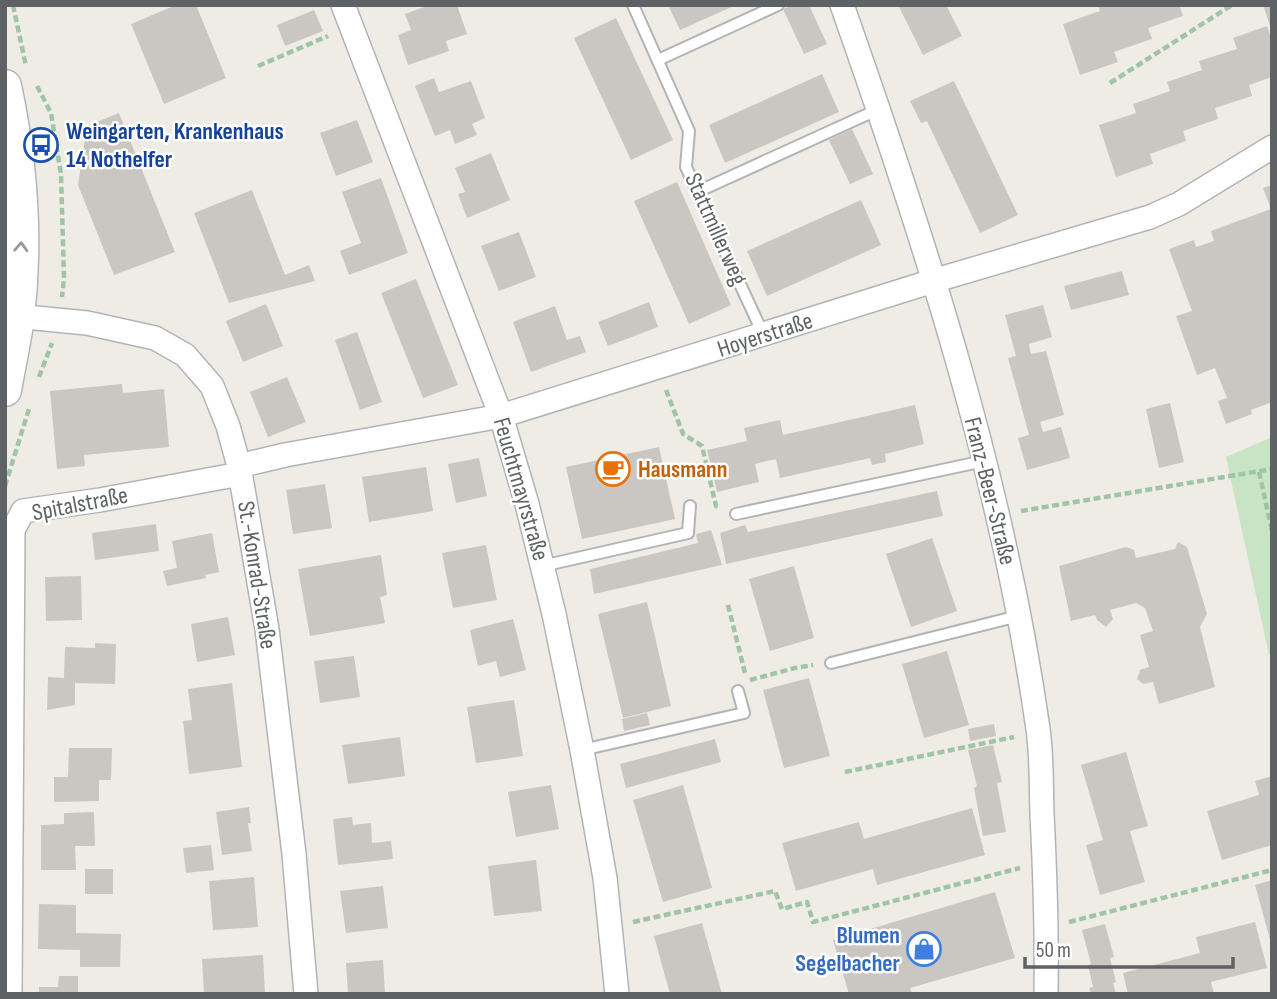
<svg xmlns="http://www.w3.org/2000/svg" width="1277" height="999" viewBox="0 0 1277 999" font-family="'Sofia Sans Condensed',sans-serif">
<rect width="100%" height="100%" fill="#efece6"/>
<!-- green -->
<path fill="#c8e4c5" d="M1272,437v217l-3,1 -43,-198z"/>
<!-- building -->
<path fill="#cac7c3" d="M176,5h20l30,73 -62,26 -33,-80z
M430,5h27l10,29 -21,7 3,10 -41,14 -10,-30 13,-5 -6,-16z
M668,5h68l-56,25z
M793,5h16l18,39 -23,10 -21,-45z
M898,5h48l16,31 -39,19z
M1098,5h87v1l-5,1 3,9 -35,12 4,11 -38,13 4,10 -38,13 -17,-51 37,-13z
M1263,5h9v23l-1,1z
M314,10l9,21 -38,15 -8,-21z
M616,18l57,122 -42,20 -57,-122z
M1267,26l5,14v37l-23,8 3,11 -37,12 3,11 -35,12 3,10 -36,13 3,10 -37,13 -17,-52 37,-12 -3,-9 37,-13 -3,-9 35,-12 -3,-9 38,-12 -4,-11z
M822,74l17,38 -114,51 -16,-38z
M434,78l5,14 32,-11 14,37 -13,6 5,11 -22,9 -5,-14 -15,6 -20,-50z
M954,81l64,134 -38,18 -53,-112 -6,2 -11,-22z
M119,113l56,139 -61,23 -36,-90 9,-59z
M357,120l16,42 -37,14 -16,-43z
M852,129l21,45 -23,10 -21,-44z
M491,153l19,47 -43,18 -9,-24 7,-2 -10,-24z
M381,178l27,75 -59,22 -9,-24 21,-8 -19,-51z
M677,182l54,123 -42,19 -55,-123z
M1272,185v217l-21,8 1,4 -26,10 -8,-23 9,-3 -12,-30 -18,7 -21,-59 16,-5 -23,-62 25,-9 2,7 18,-6 -3,-10 60,-22 -8,-21z
M252,190l33,85 24,-10 6,16 -86,22 -35,-90z
M861,200l20,45 -114,51 -20,-45z
M519,232l17,45 -37,14 -18,-45z
M1122,271l7,24 -58,15 -7,-24z
M416,279l42,106 -35,13 -42,-105z
M649,302l9,25 -50,19 -10,-24z
M266,304l17,42 -40,16 -17,-41z
M1043,305l9,32 -23,7 2,10 15,-3 18,64 -24,7 3,10 18,-5 9,31 -43,12 -9,-32 11,-3 -21,-77 8,-2 -11,-41z
M555,306l12,34 13,-4 6,16 -55,20 -18,-50z
M357,332l25,70 -22,8 -25,-70z
M287,377l19,45 -38,15 -18,-45z
M122,384l1,9 41,-4 5,58 -85,8 1,11 -28,3 -7,-78z
M1170,403l14,59 -25,6 -13,-59z
M915,405l9,39 -39,10 1,8 -14,3 -2,-7 -90,20 -4,-19 -21,5 4,18 -42,10 -10,-42 40,-9 -3,-13 36,-8 3,15z
M659,447l16,72 -93,20 -16,-72z
M479,458l8,38 -31,7 -8,-39z
M426,467l7,44 -64,11 -7,-45z
M325,484l7,44 -39,6 -7,-44z
M937,491l6,25 -217,48 -6,-31 25,-8 3,7z
M156,524l3,27 -64,9 -3,-27z
M711,530l11,35 -128,29 -4,-25 108,-26 -2,-9z
M212,533l7,39 -14,3 1,3 -39,8 -4,-15 14,-3 -5,-27z
M932,538l25,73 -46,16 -25,-73z
M1178,542l9,5 20,67 -7,13 15,60 -56,17 -6,-22 -10,2 -6,-5 3,-9 9,-3 -9,-32 13,-4 -8,-23 -9,-5 -26,7 3,9 -7,8 -9,-7 -2,-5 -24,6 -12,-55 67,-19 8,3 2,8 39,-9z
M486,545l11,55 -44,8 -11,-55z
M381,555l6,40 -7,2 5,26 -75,13 -12,-67z
M794,566l20,72 -44,13 -21,-72z
M81,576l1,44 -36,1 -1,-44z
M647,602l24,104 -48,12 -25,-104z
M228,617l7,38 -38,7 -6,-38z
M513,619l13,51 -26,7 -4,-16 -18,5 -8,-36z
M95,643l21,1 -1,40 -40,-1v22l-28,5 1,-33 16,1 1,-31 30,1z
M947,651l22,74 -45,13 -22,-74z
M354,656l6,41 -40,6 -6,-42z
M809,678l21,78 -46,12 -21,-78z
M232,683l10,84 -53,7 -6,-53 9,-1 -4,-31z
M514,700l9,56 -47,7 -9,-56z
M647,713l3,12 -26,6 -2,-12z
M994,724l2,12 -26,5 -2,-12z
M400,737l5,39 -57,8 -6,-39z
M715,739l6,23 -95,26 -6,-24z
M993,745l9,37 -5,1 9,49 -23,4 -9,-48 3,-2 -9,-36z
M69,748h43l-1,32h-12v21l-45,1v-25h14z
M1126,752l22,74 -18,5 15,51 -45,13 -14,-50 17,-5 -22,-75z
M1272,776v69l-50,15 -15,-49 52,-16 -4,-14z
M551,785l8,44 -43,8 -8,-45z
M683,785l29,103 -49,14 -30,-102z
M249,807l2,16h-3l4,28 -30,4 -6,-43z
M972,808l13,47 -108,30 -4,-16 -77,22 -14,-48 77,-21 5,17z
M94,812l1,34h-20l1,24h-35v-45l23,-1v-11z
M352,817l1,8 18,-2 1,20 19,-2 2,18 -55,6 -5,-46z
M211,845l3,25 -28,3 -3,-25z
M536,860l6,51 -48,5 -6,-50z
M85,869h28v25h-28z
M254,877l4,50 -45,3 -4,-49z
M1272,880v63h-1l-16,-58z
M383,886l5,42 -42,5 -6,-42z
M995,892l20,66 -105,30 2,6h-63l-16,-54z
M39,904l37,1v28l45,1 -1,33h-40v-17l-42,-1z
M1255,922l12,46 -56,14 3,12h-86l-5,-21 77,-20 -4,-16z
M702,923l20,71h-52l-16,-58z
M1105,924l9,33 -4,1 6,24 -3,1 3,11h-25l-2,-6 4,-1 -5,-22 3,-1 -9,-34z
M263,955l2,39h-61l-2,-35z
M383,960l2,34h-37l-2,-31z
M59,976h19v18h-39v-7h19z"/>
<g fill="none" stroke-linecap="round" stroke-linejoin="round">
<!-- service casing -->
<g stroke="#b1b4b7" stroke-width="14">
<path id="service" d="M633,5l56,126 -3,36 78,169
M658,60l120,-55
M697,192l182,-83
M736,514l248,-53
M542,566l146,-33 2,-27
M831,663l187,-47
M582,750l162,-37 -6,-22"/>
</g>
<!-- minor casing -->
<g stroke="#b1b4b7" stroke-width="26">
<path id="minor" d="M343,5l158,411 26,88 27,110 28,136 23,128 12,116
M842,5c83,235 161,477 196,724 4,28 3,57 4,85 3,60 5,120 4,180
M5,315l82,8 68,15 30,17 27,31 16,40 11,40 28,163 27,225 12,140
M239,466l46,-11 216,-39 432,-135 217,-64 29,-13 93,-57
M10,994l3,-464 10,-19 77,-11 140,-26"/>
</g>
<!-- secondary casing -->
<g stroke="#b3b6ba" stroke-width="35">
<path id="secondary" d="M5,86c16,75 22,154 13,230 -3,25 -9,50 -13,74"/>
</g>
<!-- path -->
<path stroke="#9fc4a6" stroke-width="4.5" stroke-dasharray="7 3.5" stroke-linecap="butt" d="M13,5l13,61
M258,66l70,-30
M1110,83l122,-78
M37,86l14,27 10,61 3,104 -2,19
M39,377l13,-34
M666,390l17,44 19,12 14,60 3,1
M1259,472l13,59
M5,486l24,-77
M1021,511l251,-42
M728,605l17,68
M750,680l45,-12 18,-3
M845,772l169,-35
M633,922l142,-31 7,18 25,-7 6,20 207,-54
M1069,922l203,-52"/>
<!-- service -->
<use href="#service" stroke="#fff" stroke-width="10"/>
<!-- minor -->
<use href="#minor" stroke="#fff" stroke-width="23"/>
<!-- secondary -->
<use href="#secondary" stroke="#fff" stroke-width="32"/>
</g>
<!-- one-way arrows -->
<defs><path id="oneway-chevron" d="M-2-3.5L2.5 0L-2 3.5" fill="none" stroke-width="1.6" stroke-linecap="round" stroke-linejoin="round" transform="scale(1.75)"/></defs>
<use stroke="#96999b" href="#oneway-chevron" transform="translate(21 247) rotate(-87)"/>
<!-- icons -->
<defs>
<g id="bus-ring" transform="scale(1.75)"><circle r="9.5" fill="#fff" stroke="#1a4fb4" stroke-width="1.5"/><path d="M-5-6H5V4H4V6H2V4H-2V6H-4V4H-5ZM-3.5-4V0h7V-4ZM-3.5 1.2v1.5H-2V1.2ZM2 1.2v1.5H3.5V1.2Z" fill="#1a4fb4"/></g>
<g id="cafe-ring" transform="scale(1.75)"><circle r="9.5" fill="#fff" stroke="#e8710a" stroke-width="1.5"/><path d="M-5.5-4.5H6V0H3Q3 3.5 0 3.5H-2.5Q-5.5 3.5-5.5 0ZM3-3.2v2h1.7v-2ZM-6 4.5H4V6H-6Z" fill="#e8710a"/></g>
<g id="shop-ring" transform="scale(1.75)"><circle r="9.5" fill="#fff" stroke="#3f7fe0" stroke-width="1.5"/><path d="M-5-2.5h2.3a2.7 3.5 0 0 1 5.4 0H5L5.5 6h-11ZM-1.5-2.5h3a1.5 2.3 0 0 0-3 0Z" fill="#3f7fe0"/></g>
</defs>
<g fill-rule="evenodd">
<use href="#bus-ring" x="41" y="145"/>
<use href="#cafe-ring" x="613" y="469"/>
<use href="#shop-ring" x="924" y="949"/>
</g>
<g text-anchor="middle" dominant-baseline="central" stroke-width="5" stroke-linejoin="round" paint-order="stroke">
<!-- transit labels -->
<g font-size="24" font-weight="bold" fill="#164399" stroke="#fff" text-anchor="start">
<text x="66" y="131">Weingarten, Krankenhaus<tspan x="66" dy="28">14 Nothelfer</tspan></text>
</g>
<!-- street labels -->
<g font-size="24" fill="#5e6265" stroke="#fff">
<text transform="translate(716 229) rotate(66)">Stattmillerweg</text>
<text transform="translate(765 335) rotate(-18)">Hoyerstraße</text>
<text transform="translate(521 489) rotate(74)">Feuchtmayrstraße</text>
<text transform="translate(990 491) rotate(76)">Franz-Beer-Straße</text>
<text transform="translate(80 504) rotate(-11)">Spitalstraße</text>
<text transform="translate(257 575) rotate(81)">St.-Konrad-Straße</text>
</g>
<!-- food labels -->
<g font-size="24" font-weight="bold" fill="#c56008" stroke="#fff" text-anchor="start">
<text x="638" y="469">Hausmann</text>
</g>
<!-- shop labels -->
<g font-size="24" font-weight="bold" fill="#366cbe" stroke="#fff" text-anchor="end">
<text x="900" y="935">Blumen<tspan x="900" dy="28">Segelbacher</tspan></text>
</g>
</g>
<!-- border -->
<rect width="1277" height="999" fill="none" stroke="#5e6265" stroke-width="14"/>
<!-- scale -->
<path d="M1025 957v10h208v-10" fill="none" stroke="#5e6265" stroke-width="3.5"/>
<text x="1036" y="957" font-size="21" fill="#5e6265" stroke="#ffffff" stroke-width="5" paint-order="stroke">50 m</text>
</svg>
